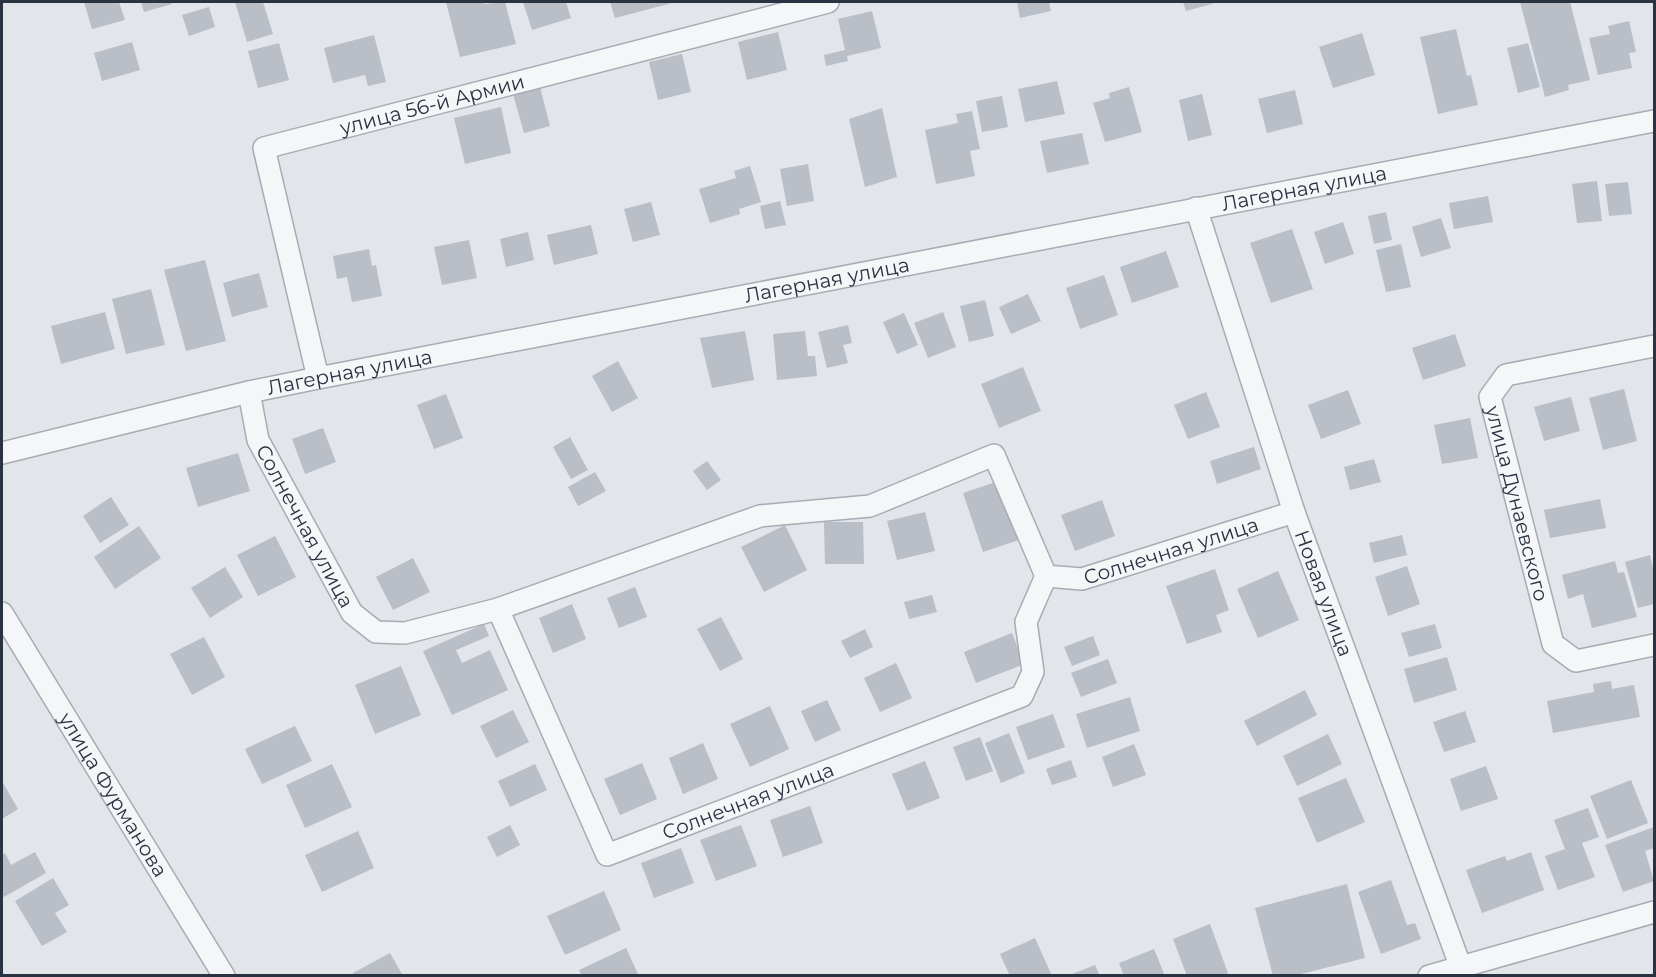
<svg xmlns="http://www.w3.org/2000/svg" width="1656" height="977" viewBox="0 0 1656 977" font-family="Montserrat,sans-serif">
<rect width="100%" height="100%" fill="#e2e5ea"/>
<!-- building -->
<path fill="#b9bec7" d="M84,2h35l6,18 -33,9z
M141,2h30l1,2 -28,8z
M235,2h28l10,32 -26,8z
M446,2h37l1,2 21,-2 11,42 -56,13z
M523,2h43l5,16 -39,12z
M610,2h66l-61,16z
M1017,2h32l2,9 -31,7z
M1183,2h36l-33,9z
M1520,2h50l20,78 -22,5 1,5 -24,7z
M209,7l6,20 -26,9 -7,-21z
M872,11l9,37 -34,8 1,5 -22,5 -2,-11 21,-5 -7,-31z
M1629,21l7,31 -7,1 3,15 -34,7 -9,-37 21,-4 -2,-8z
M1456,29l11,47 4,-1 7,30 -40,9 -18,-77z
M778,32l9,38 -40,10 -9,-38z
M1362,33l13,42 -42,13 -14,-41z
M374,35l12,47 -18,4 -3,-11 -32,8 -9,-35z
M132,42l8,28 -38,11 -8,-28z
M279,43l10,37 -31,8 -10,-37z
M1528,43l12,44 -22,6 -11,-45z
M682,54l9,38 -33,8 -9,-38z
M1057,81l8,33 -40,8 -7,-33z
M540,87l10,39 -26,7 -11,-39z
M1129,87l13,45 -37,10 -12,-39 17,-5 -1,-5z
M1295,90l8,34 -36,9 -9,-34z
M1202,94l10,41 -24,6 -9,-41z
M1002,96l6,31 -26,5 -6,-31z
M501,107l10,46 -46,11 -11,-46z
M882,108l15,69 -32,10 -16,-68z
M972,111l8,38 -10,2 5,25 -39,8 -11,-54 33,-7 -2,-9z
M1082,133l7,31 -42,9 -7,-32z
M808,164l6,37 -27,5 -7,-37z
M750,166l11,36 -22,7 1,5 -30,9 -11,-34 37,-11 -2,-7z
M1597,181l5,40 -25,2 -5,-39z
M1628,182l4,32 -23,2 -4,-32z
M1488,196l5,26 -39,7 -5,-26z
M780,201l6,24 -21,4 -5,-23z
M651,202l9,33 -27,7 -9,-33z
M1386,212l6,28 -18,4 -6,-28z
M1441,218l10,30 -30,9 -9,-30z
M1343,222l11,32 -29,10 -11,-32z
M591,225l7,29 -44,11 -7,-30z
M1292,229l21,60 -42,14 -21,-60z
M528,232l6,28 -28,7 -6,-28z
M469,240l8,38 -35,7 -8,-38z
M1401,244l10,43 -25,5 -10,-42z
M369,249l3,17 4,-1 6,31 -30,6 -5,-25 -10,2 -4,-23z
M1166,251l13,36 -47,16 -12,-36z
M205,260l21,81 -40,10 -22,-81z
M259,273l9,34 -36,10 -9,-34z
M1104,275l14,40 -38,14 -14,-41z
M151,289l14,56 -39,9 -14,-55z
M1028,294l13,27 -30,13 -12,-27z
M985,300l9,36 -25,6 -9,-36z
M105,312l10,37 -54,15 -10,-38z
M943,312l13,35 -28,11 -14,-35z
M904,313l14,32 -21,9 -14,-32z
M848,325l4,18 -9,2 5,18 -21,5 -9,-36z
M745,331l9,49 -42,8 -12,-50z
M805,331l3,25h7l2,20 -40,4 -4,-46z
M1455,334l11,32 -43,14 -11,-32z
M618,361l20,37 -26,14 -20,-36z
M1023,367l18,44 -42,17 -18,-44z
M1624,389l13,52 -34,9 -14,-52z
M1348,390l13,34 -40,15 -13,-34z
M1206,392l14,35 -32,12 -14,-34z
M446,394l17,44 -29,11 -17,-44z
M1571,397l9,34 -36,10 -10,-34z
M1470,418l8,40 -36,6 -8,-39z
M323,428l13,34 -31,12 -13,-35z
M570,437l18,33 -17,9 -18,-32z
M1254,447l7,22 -44,15 -7,-23z
M238,453l12,38 -52,16 -12,-39z
M1374,459l7,23 -31,8 -6,-23z
M707,461l14,19 -14,10 -14,-19z
M595,472l11,19 -28,15 -10,-19z
M999,481l20,59 -36,12 -20,-59z
M111,497l18,28 -29,18 -17,-27z
M1600,499l6,29 -56,10 -6,-28z
M1102,500l13,36 -40,15 -14,-36z
M925,512l10,39 -38,9 -10,-39z
M824,522h39l1,42h-39z
M785,525l22,45 -43,22 -23,-45z
M139,526l22,32 -46,31 -21,-32z
M1402,535l5,20 -33,8 -5,-20z
M275,536l21,41 -38,19 -21,-41z
M1650,555l4,17v32l-16,4 -13,-46z
M413,558l17,34 -37,18 -17,-33z
M1615,561l3,12 6,-1 13,45 -45,11 -9,-34 -15,5 -6,-24z
M1407,566l13,38 -32,12 -13,-39z
M225,567l18,30 -33,21 -19,-30z
M1215,569l14,41 -13,5 6,17 -35,12 -21,-58z
M1278,571l21,49 -41,18 -21,-49z
M635,587l12,30 -28,11 -12,-30z
M932,595l5,17 -28,7 -5,-17z
M572,604l14,35 -33,14 -14,-35z
M721,617l22,42 -23,12 -23,-42z
M484,624l5,12 -33,14 6,13 28,-13 18,40 -56,25 -29,-64z
M1435,624l7,24 -33,9 -8,-24z
M865,629l8,18 -23,11 -9,-17z
M1012,633l12,31 -48,19 -12,-31z
M1093,636l7,19 -28,11 -8,-19z
M204,637l21,40 -33,18 -22,-41z
M1447,657l10,33 -43,13 -10,-34z
M1108,659l9,24 -36,14 -10,-24z
M896,663l16,35 -32,14 -16,-34z
M401,666l20,49 -46,19 -20,-49z
M1611,681l1,8 22,-4 6,32 -87,16 -6,-32 47,-9 -1,-8z
M1305,690l12,25 -60,31 -13,-25z
M1130,697l10,34 -53,17 -11,-34z
M827,700l14,30 -26,12 -14,-31z
M770,706l19,43 -39,18 -20,-43z
M513,710l16,32 -33,16 -16,-32z
M1465,711l11,31 -32,10 -11,-30z
M1053,714l12,33 -37,13 -12,-33z
M295,726l17,35 -50,23 -17,-35z
M1009,733l16,40 -24,10 -16,-40z
M1328,734l14,30 -45,22 -14,-30z
M980,737l13,34 -27,10 -13,-34z
M703,743l15,36 -35,15 -14,-36z
M1134,744l12,31 -33,12 -11,-30z
M1071,760l6,17 -25,8 -6,-16z
M925,761l15,37 -33,13 -15,-37z
M642,763l15,36 -37,16 -16,-36z
M332,764l20,43 -47,21 -19,-43z
M535,764l12,26 -37,17 -12,-26z
M1486,766l12,33 -37,12 -11,-32z
M1346,778l19,44 -48,21 -19,-45z
M1631,780l17,43 -41,16 -17,-43z
M2,781l16,28 -16,10z
M810,806l13,37 -40,14 -13,-37z
M1588,808l11,29 -17,6 13,34 -37,13 -13,-34 20,-7 -11,-29z
M510,825l10,20 -23,12 -10,-20z
M741,825l16,41 -41,15 -16,-41z
M1654,827v21l-9,3 9,30 -31,11 -18,-47z
M358,831l16,37 -52,24 -17,-37z
M681,848l13,35 -40,15 -13,-35z
M35,852l11,21 -42,24 -2,-4v-38l3,-2 6,12z
M1531,852l13,38 -62,23 -16,-43 39,-14 2,5z
M53,878l16,27 -14,8 12,19 -25,14 -27,-45z
M1391,880l16,45 8,-2 6,16 -40,15 -23,-62z
M1347,884l18,74 -72,18h-20l-18,-68z
M604,891l17,39 -56,25 -18,-39z
M1210,924l19,52h-42l-14,-37z
M1035,938l17,38h-42l-10,-22z
M626,948l13,28h-57l-3,-6z
M1154,949l11,27h-41l-5,-13z
M390,953l13,23h-49l-1,-3z
M1095,965l5,11h-30v-1z"/>
<g fill="none" stroke-linecap="round" stroke-linejoin="round">
<!-- minor casing -->
<g stroke="#a7acb4" stroke-width="24">
<g id="minor">
<path id="s1" d="M1196,208l98,304 170,464"/>
<path id="s2" d="M1654,346l-148,29 -16,22 63,247 23,17 78,-16"/>
<path id="s3" d="M318,378l-54,-230 564,-146"/>
<path id="s4" d="M249,392l9,48 94,173 24,19 29,1 93,-24 262,-93 110,-10 124,-51 52,121 36,3 212,-67"/>
<path id="s5" d="M2,453l247,-61 69,-14 1336,-257"/>
<path id="s6" d="M498,609l109,246 415,-159 11,-24 -7,-50 20,-46"/>
<path id="s7" d="M2,613l222,363"/>
<path d="M1429,976l225,-64"/>
</g>
</g>
<!-- minor -->
<use href="#minor" stroke="#f4f6f8" stroke-width="21"/>
</g>
<g text-anchor="middle" dominant-baseline="central" stroke-width="4.5" stroke-linejoin="round" paint-order="stroke">
<!-- street labels -->
<g font-size="20" fill="#2a3342" stroke="#f1f4f7">
<text stroke="none"><textPath href="#s3" startOffset="410">улица 56-й Армии</textPath></text>
<text stroke="none"><textPath href="#s5" startOffset="1329">Лагерная улица</textPath></text>
<text stroke="none"><textPath href="#s5" startOffset="843">Лагерная улица</textPath></text>
<text stroke="none"><textPath href="#s5" startOffset="357">Лагерная улица</textPath></text>
<text stroke="none"><textPath href="#s2" startOffset="288">улица Дунаевского</textPath></text>
<text stroke="none"><textPath href="#s4" startOffset="147">Солнечная улица</textPath></text>
<text stroke="none"><textPath href="#s4" startOffset="1185">Солнечная улица</textPath></text>
<text stroke="none"><textPath href="#s1" startOffset="406">Новая улица</textPath></text>
<text stroke="none"><textPath href="#s7" startOffset="213">улица Фурманова</textPath></text>
<text stroke="none"><textPath href="#s6" startOffset="420">Солнечная улица</textPath></text>
</g>
</g>
<!-- border -->
<rect width="1656" height="977" fill="none" stroke="#2a3342" stroke-width="6"/>
</svg>
